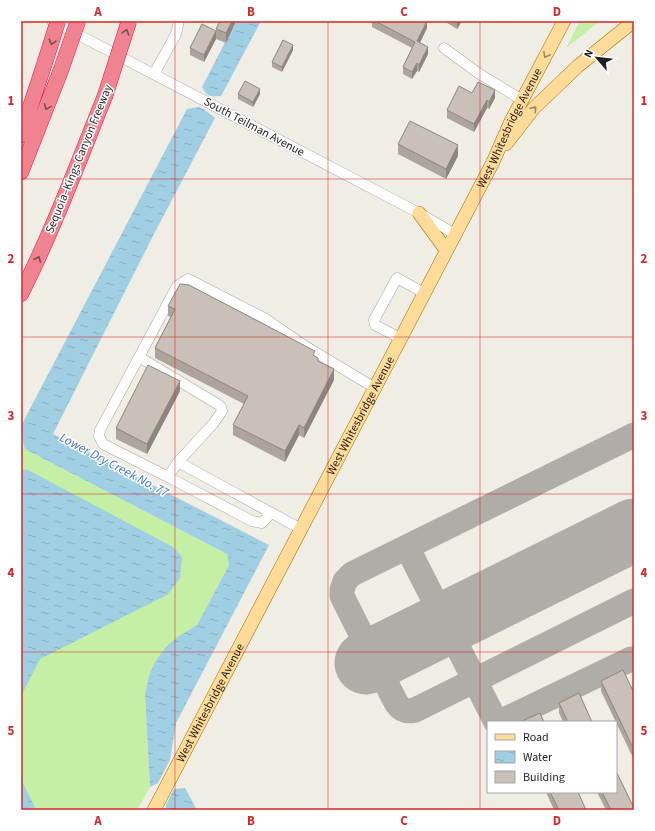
<svg xmlns="http://www.w3.org/2000/svg" width="655" height="831" viewBox="0 0 655 831" font-family="'Source Sans 3',sans-serif">
<defs>
<pattern id="water-ripples" width="26" height="14" patternUnits="userSpaceOnUse"><rect width="26" height="14" fill="#a0cee2"/><path d="M2 4q2-2 4 0t4 0M15 11q2-2 4 0t4 0" fill="none" stroke="#89b0c1"/></pattern>
</defs>
<rect width="100%" height="100%" fill="#f0ede4"/>
<!-- grass -->
<path fill="#c4efa5" d="M580,21h20l-34,27z
M21,436l4,13 202,105 2,11 -32,60 -18,11 -30,40 -4,18 5,93 -13,23h-116z"/>
<!-- water -->
<path fill="url(#water-ripples)" d="M236,21h25l-40,75c-10,1 -14,1 -19,-9z
M199,107l6,3 10,8 -61,116 -101,200 216,111 -93,178 -6,37 -12,23 -8,4 -5,-93 4,-18 7,-16 11,-14 12,-10 18,-11 32,-60 -2,-11 -202,-105 -4,-13v-10l166,-317z
M21,469l7,1 145,77 9,10 -2,21 -13,17 -127,64 -19,37z
M21,779l15,31h-15z
M185,788l12,22h-31v-5l8,-16z"/>
<g fill="none" stroke-linecap="round" stroke-linejoin="round">
<!-- taxiway -->
<path stroke="#aeada8" stroke-width="25" d="M407,547l89,175
M401,645c-14,5 -23,10 -35,-1l-24,-48v-6l3,-9 7,-7 282,-139
M401,645c-4,4 -9,7 -13,10 -12,14 2,36 9,49 5,7 10,8 18,6l219,-109
M500,722l131,-63"/>
<!-- runway -->
<path stroke="#aeada8" stroke-width="63" d="M366,663l268,-133"/>
<!-- minor casing -->
<g stroke="#a6a6a6" stroke-width="11">
<path id="minor" d="M52,21l367,192 36,21
M444,48l34,25 44,27
M154,74l22,-40 3,-13
M400,338l-25,-13 -1,-5 23,-42 27,15
M139,357l80,48 2,2 1,4 -9,13 -35,38 -10,15 -65,-33 -4,-8 1,-6 77,-144 11,-7 78,40 39,27 70,42
M178,462l123,67
M168,477l84,44 10,2 9,-10"/>
</g>
<!-- major casing -->
<g stroke="#997200" stroke-width="14">
<g id="major">
<path d="M506,144l28,-36 44,-42 56,-45"/>
<path d="M419,213l27,37"/>
<path id="s1" d="M154,810l339,-648 18,-41 53,-100"/>
</g>
</g>
<!-- highway casing -->
<g stroke="#ec144d" stroke-width="16">
<path id="highway" d="M21,135l24,-73
M21,172l40,-102
M21,294c32,-64 57,-131 84,-198"/>
</g>
<!-- minor -->
<use href="#minor" stroke="#fff" stroke-width="10"/>
<!-- major -->
<use href="#major" stroke="#ffdb9a" stroke-width="13"/>
<!-- highway -->
<use href="#highway" stroke="#ef8490" stroke-width="15"/>
<!-- highway-bridge casing -->
<g stroke="#ec144d" stroke-width="16" stroke-linecap="butt">
<path id="highway-bridge" d="M45,62l13,-41
M61,70l17,-49
M105,96l24,-75"/>
</g>
<!-- highway-bridge -->
<use href="#highway-bridge" stroke="#ef8490" stroke-width="15"/>
</g>
<!-- wall -->
<path fill="#ada59d" d="M220,21h16l-10,22 -10,-4 -12,23 -14,-7v-7l26,-17v-2z
M372,21h55v7l-7,15 8,11 -9,18 -2,-1 -5,8 -9,-5v-7l9,-19 -40,-21z
M444,21h18l-5,8z
M293,50l-11,22 -10,-5v-5z
M472,93l23,5 -6,11 -2,-1 -13,24 -27,-14v-8z
M238,94h22l-7,13 -15,-8z
M398,144l60,12 -12,23 -48,-25z
M168,306l147,50 3,5 16,19 -30,58 -5,-3 -14,27 -52,-27v-10l11,-21 -89,-46v-10l16,-31 -3,-1z
M180,391l-33,63 -31,-15v-11z
M601,681l33,12v67l-33,-69z
M559,703l33,19h-29l-4,-9z
M546,792h32l8,18h-32z
M597,792h19l18,18h-28z"/>
<!-- shaded-wall -->
<path fill="#8d8680" d="M232,21h4l-10,22v-10z
M427,21v7l-10,20v-7z
M457,21h5l-5,8z
M216,31v8l-12,23v-7z
M293,45v5l-11,22v-5z
M428,47v7l-9,18v-7z
M417,63v8l-5,8v-7z
M260,89v5l-7,13v-5z
M495,90v8l-6,11v-7z
M487,100v8l-13,24v-8z
M458,145v11l-12,23v-10z
M334,369v11l-30,58v-10z
M180,381v10l-33,63v-10z
M299,425v10l-14,27v-11z"/>
<!-- building -->
<path fill="#c9c0b7" stroke="#8d8680" d="M220,21h12l-6,12 -10,-4z
M375,21h52l-10,20 11,6 -9,18 -2,-2 -5,9 -9,-5 12,-25z
M202,24l14,7 -12,24 -14,-7z
M283,40l10,5 -11,22 -10,-5z
M245,81l15,8 -7,13 -15,-8z
M478,82l17,8 -6,12 -2,-2 -13,24 -27,-14 12,-24 13,7z
M410,121l48,24 -12,24 -48,-25z
M180,284l9,1 126,66 -2,4 5,3v3l16,8 -30,59 -5,-3 -14,26 -52,-26 15,-29 -93,-48 20,-39 -7,-3z
M148,365l32,16 -33,63 -31,-16z
M623,670l11,23v57l-33,-69z
M579,693l13,29h-24l-9,-19z
M540,713l4,9h-24z
M616,771l18,37v2h-23l-9,-18h14z
M550,792h28l8,18h-27z"/>
<!-- one-way arrows -->
<defs><path id="oneway-chevron" d="M-2-3.5L2.5 0L-2 3.5" fill="none" stroke-width="1.6" stroke-linecap="round" stroke-linejoin="round"/></defs>
<g stroke="#7d4c52">
<use href="#oneway-chevron" transform="translate(126 32) rotate(-72)"/>
<use href="#oneway-chevron" transform="translate(52 42) rotate(107)"/>
<use href="#oneway-chevron" transform="translate(47 107) rotate(111)"/>
<use href="#oneway-chevron" transform="translate(38 259) rotate(-67)"/>
</g>
<g stroke="#9a8663">
<use href="#oneway-chevron" transform="translate(546 55) rotate(118)"/>
<use href="#oneway-chevron" transform="translate(534 109) rotate(-49)"/>
</g>
<!-- grid -->
<path fill="none" stroke="#d62828" stroke-width="1" stroke-opacity="0.55" d="M175,21v789M328,21v789M480,21v789M21,179h613M21,337h613M21,494h613M21,652h613"/>
<g text-anchor="middle" dominant-baseline="central" stroke-width="3" stroke-linejoin="round" paint-order="stroke">
<!-- street labels -->
<g font-size="12" fill="#1f1f1f" stroke="#fff">
<text transform="translate(254 127) rotate(28)">South Teilman Avenue</text>
<text stroke="none"><textPath href="#s1" startOffset="769">West Whitesbridge Avenue</textPath></text>
<text transform="translate(79 159) rotate(-68)">Sequoia–Kings Canyon Freeway</text>
<text stroke="none"><textPath href="#s1" startOffset="445">West Whitesbridge Avenue</textPath></text>
<text stroke="none"><textPath href="#s1" startOffset="121">West Whitesbridge Avenue</textPath></text>
</g>
<!-- water labels -->
<g font-size="13" font-style="italic" fill="#4274b8" stroke="#fff">
<text transform="translate(114 465) rotate(28)">Lower Dry Creek No. 77</text>
</g>
</g>
<!-- border -->
<rect width="655" height="831" fill="none" stroke="#ffffff" stroke-width="44"/>
<!-- legend -->
<rect x="487" y="721" width="130" height="72" fill="#ffffff" stroke="#a5a5a5"/>
<rect x="495" y="734" width="20" height="6" fill="#ffdb9a" stroke="#a5a5a5"/>
<text x="523" y="741" font-size="12" fill="#1f1f1f">Road</text>
<rect x="495" y="751" width="20" height="12" fill="url(#water-ripples)" stroke="#a5a5a5"/>
<text x="523" y="761" font-size="12" fill="#1f1f1f">Water</text>
<rect x="495" y="771" width="20" height="12" fill="#c9c0b7" stroke="#a5a5a5"/>
<text x="523" y="781" font-size="12" fill="#1f1f1f">Building</text>
<!-- north arrow -->
<g transform="translate(597 58) rotate(298)" stroke="#ffffff" stroke-width="3" paint-order="stroke">
<path d="M0-3L7 15L0 10L-7 15Z" fill="#1f1f1f"/>
<text y="-6" font-size="11" font-weight="bold" text-anchor="middle" fill="#1f1f1f">N</text>
</g>
<rect x="22" y="22" width="611" height="787" fill="none" stroke="#d62828" stroke-width="1.5"/>
<g font-size="13" text-anchor="middle" font-weight="bold" fill="#d62828">
<text x="98" y="16">A</text>
<text x="251" y="16">B</text>
<text x="404" y="16">C</text>
<text x="557" y="16">D</text>
<text x="11" y="105">1</text>
<text x="644" y="105">1</text>
<text x="11" y="263">2</text>
<text x="644" y="263">2</text>
<text x="11" y="420">3</text>
<text x="644" y="420">3</text>
<text x="11" y="577">4</text>
<text x="644" y="577">4</text>
<text x="11" y="735">5</text>
<text x="644" y="735">5</text>
<text x="98" y="825">A</text>
<text x="251" y="825">B</text>
<text x="404" y="825">C</text>
<text x="557" y="825">D</text>
</g>
</svg>
